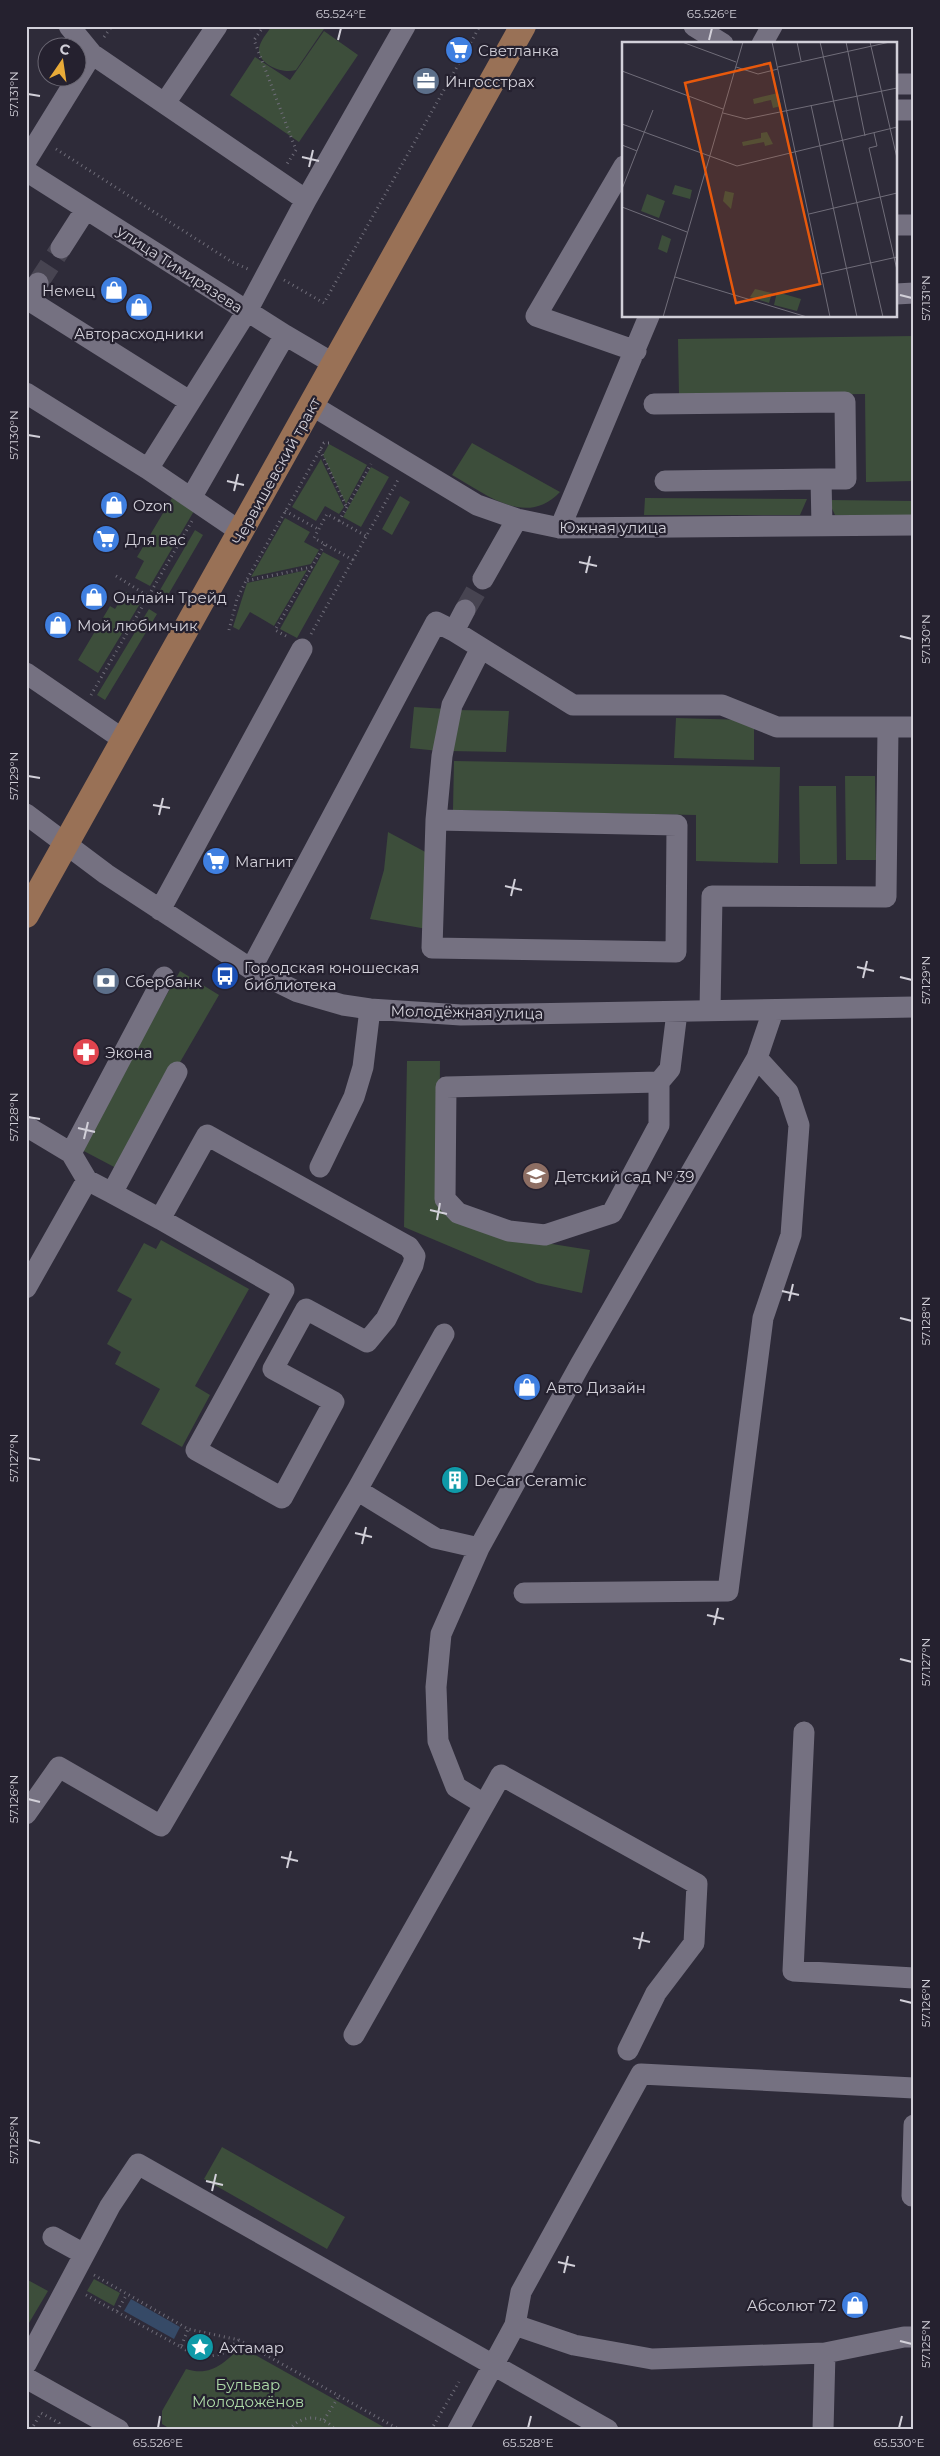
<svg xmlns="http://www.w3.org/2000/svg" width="940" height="2456" viewBox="0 0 940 2456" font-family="Montserrat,sans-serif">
<rect width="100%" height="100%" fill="#2e2b39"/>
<!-- green -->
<path fill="#3d4e3b" d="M272,26h54l-30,44c-12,4 -35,-4 -37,-18 -1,-9 8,-19 13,-26z
M324,31l34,24 -59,87 -69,-47 25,-38 35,23z
M914,336v145l-48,1 -1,-88 -186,2 -1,-57z
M472,443l88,49c-34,36 -74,2 -108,-17z
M329,444l38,21 -21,39 -23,-49z
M321,459l23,48 -5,7 -14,-8 -9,15 -24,-14z
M371,467l18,10 -28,50 -18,-10z
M400,496l10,6 -18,33 -10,-6z
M172,498l22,13 -44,75 -15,-8 9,-17 -7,-4z
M645,498l162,1 -7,16h-156z
M828,500l86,1v15l-79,-1z
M285,518l25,14 -6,10 15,8 -8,14 -60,13z
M195,530l8,5 -35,60 -8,-5z
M323,552l17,9 -43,77 -17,-9z
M307,570l-33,56 -24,-14 -11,18 -6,-3 14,-44z
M126,592l15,10 -43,71 -20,-13 32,-54 5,3z
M149,609l8,5 -52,86 -8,-5z
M414,707l33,2 -8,42 -29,-3z
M456,710l53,1 -3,41 -57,-1z
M676,718l69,2 9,4v36l-80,-2z
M454,761l326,6 -2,96 -82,-2v-46l-243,-5z
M845,776h30l1,84h-30z
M799,786h37l1,78h-37z
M388,832l43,23 -4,74 -57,-10 14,-49z
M180,971l39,24 -101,174 -38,-20z
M407,1061h33l-1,139 63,36 88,14 -8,43 -45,-10 -133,-56z
M161,1240l88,49 -54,97 15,9 -28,52 -41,-23 19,-35 -45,-25 6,-12 -14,-8 25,-45 -15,-8 27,-48 12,6z
M222,2147l123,70 -18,32 -123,-70z
M26,2279l22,12 -22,37z
M94,2279l26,14 -6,13 -27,-15z
M241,2347l148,83h-217l-10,-6v-13l24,-42c25,8 38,-6 55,-22z"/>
<!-- water -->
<path fill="#364a67" d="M131,2299l49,28 -6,12 -50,-28z"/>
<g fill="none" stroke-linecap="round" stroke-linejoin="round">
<!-- minor-tunnel -->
<path stroke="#474451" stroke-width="21" stroke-dasharray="21 11" stroke-linecap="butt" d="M38,283l23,-35
M465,610l18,-31"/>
<!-- path -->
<path stroke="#6f6d79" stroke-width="3" stroke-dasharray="1 4" stroke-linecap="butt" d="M264,26l-10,14 42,110 -9,14
M104,37l8,-11
M56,149l176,113 16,7
M284,280l40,23 156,-277
M320,450l26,56
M285,511l33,18
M339,521l32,-57
M353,560l-39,-22 13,-24 39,22
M312,567l-66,14 78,-138h9
M116,576l32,20
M229,630l8,-31 9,-18
M311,634l87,-154
M286,636l-11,-6 50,-86
M91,695l101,-174
M94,2275l94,54 51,11 161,90
M86,2295l95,52 7,-18
M117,2311l10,-17
M181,2347l18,11 23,-4 17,-14
M324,2420l15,-24
M31,2430l10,-17 18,10 1,7
M289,2430c12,-16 34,-16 46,0
M431,2430l28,-48"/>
<!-- minor -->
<path stroke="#757181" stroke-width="21" d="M69,26l23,28 214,146 -59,111 -99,158 93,63
M694,26l29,18
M762,44l10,-18
M896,84h18
M165,103l52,-77
M896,110h18
M26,161l66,-107
M624,166l-88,150 100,35
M26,171l259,164 51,30
M306,200l99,-174
M896,225h18
M61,248l25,-39
M896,294l18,-1
M27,299l162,102
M26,301l12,-18
M26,393l122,76
M654,404l191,-2 1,77h-25l1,47
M313,406l164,99 40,14 43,9 354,-3
M665,481l156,-2
M191,498l94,-163
M560,528l89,-212
M483,579l34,-60
M454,631l119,74h149l55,22h137
M26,673l98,67
M26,814l80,60 145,95 47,23 45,13 27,4 91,6 453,-8
M436,820l241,5 -1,127 -244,-4 4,-128 6,-64 10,-51 28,-55
M160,910l142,-261
M251,969l185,-347 18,9 11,-21
M710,1011l2,-115 174,1 2,-169
M659,1082v43l-47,88 -67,22 -36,-4 -51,-18 -13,-14 1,-112z
M659,1082l11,-13 7,-57
M26,1126l45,27 16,27 25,13 65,-121
M71,1153l93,-176
M320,1167l34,-70 9,-30 7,-58
M112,1193l48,26 124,71 -88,160 86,48 52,-96 -61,-33 33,-60 61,33 19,-23 27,-54 2,-9 -6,-9 -202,-112 -47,84
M26,1288l61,-108
M357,1490l87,-156
M524,1593l204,-2 35,-273 28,-83 8,-110 -11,-33 -31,-34
M804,1732l-11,239 121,7
M484,1804l-28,-17 -18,-46 -2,-54 5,-53 38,-86 101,-183 177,-307 16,-47
M26,1814l33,-47 102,59 196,-336 78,48 44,10
M354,2035l147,-260 196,109 -3,59 -38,50 -28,57
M912,2196l2,-71
M53,2237l31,17
M515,2325l59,20 78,14 173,-6 79,-16h10
M26,2364l84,-158 28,-42 470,266
M26,2378l93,52
M458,2430l57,-105 6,-33 120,-218 273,14
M823,2430l2,-77"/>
<!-- major -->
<path stroke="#997156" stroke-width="26" d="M26,915l497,-889"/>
</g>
<!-- ticks -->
<path fill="none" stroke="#d2d0d9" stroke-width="2" d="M338,40l3,-12M709,40l3,-12M28,94l12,2M302,157l17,4M309,167l4,-17M900,295l12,3M28,435l12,2M227,481l17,4M234,491l4,-17M579,562l18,4M586,573l4,-17M900,636l12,3M28,776l12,2M153,805l17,3M159,815l4,-17M505,886l17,4M511,896l4,-17M857,967l17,4M900,977l12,3M863,978l4,-17M28,1117l12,2M78,1128l17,4M84,1139l4,-17M430,1210l17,4M437,1220l3,-17M782,1291l17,4M789,1301l4,-17M900,1318l12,3M28,1458l12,2M355,1533l17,4M362,1544l4,-17M707,1615l17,4M714,1625l4,-17M900,1659l12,3M28,1799l12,3M281,1857l17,4M287,1868l4,-17M633,1938l17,4M639,1949l4,-17M900,2000l12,3M28,2140l12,3M206,2181l17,4M212,2191l4,-17M558,2262l17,4M564,2273l4,-17M900,2341l12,3M158,2428l2,-12M528,2428l3,-12M899,2428l3,-12"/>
<!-- icons -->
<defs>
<g id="supermarket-disc" transform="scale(1.4375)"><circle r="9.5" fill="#3f7fe0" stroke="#25212f"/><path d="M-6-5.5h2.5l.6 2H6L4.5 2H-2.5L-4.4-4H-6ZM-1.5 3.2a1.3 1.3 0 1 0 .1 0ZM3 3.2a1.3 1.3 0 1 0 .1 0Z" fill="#fff"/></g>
<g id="office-disc" transform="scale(1.4375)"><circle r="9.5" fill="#5c6f8a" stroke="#25212f"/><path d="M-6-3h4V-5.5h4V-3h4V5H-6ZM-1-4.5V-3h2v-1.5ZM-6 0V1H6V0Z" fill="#fff"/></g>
<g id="shop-disc" transform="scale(1.4375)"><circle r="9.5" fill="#3f7fe0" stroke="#25212f"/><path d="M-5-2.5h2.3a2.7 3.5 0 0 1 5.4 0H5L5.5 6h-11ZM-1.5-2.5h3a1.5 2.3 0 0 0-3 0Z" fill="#fff"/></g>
<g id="bus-disc" transform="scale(1.4375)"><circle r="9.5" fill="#1a4fb4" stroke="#25212f"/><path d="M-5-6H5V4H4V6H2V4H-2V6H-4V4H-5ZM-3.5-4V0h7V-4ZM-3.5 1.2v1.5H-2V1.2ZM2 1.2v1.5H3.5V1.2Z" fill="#fff"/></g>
<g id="bank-disc" transform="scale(1.4375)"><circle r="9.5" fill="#5c6f8a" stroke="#25212f"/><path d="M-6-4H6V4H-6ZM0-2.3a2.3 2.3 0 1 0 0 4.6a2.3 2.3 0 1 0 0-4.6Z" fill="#fff"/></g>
<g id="pharmacy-disc" transform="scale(1.4375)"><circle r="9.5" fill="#e0444e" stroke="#25212f"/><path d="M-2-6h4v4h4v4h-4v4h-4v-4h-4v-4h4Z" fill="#fff"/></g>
<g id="school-disc" transform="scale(1.4375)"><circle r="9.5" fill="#8d6e63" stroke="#25212f"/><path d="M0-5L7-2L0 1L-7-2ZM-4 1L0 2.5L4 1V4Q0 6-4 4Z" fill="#fff"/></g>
<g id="building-disc" transform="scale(1.4375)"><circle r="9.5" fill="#0f9aa8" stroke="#25212f"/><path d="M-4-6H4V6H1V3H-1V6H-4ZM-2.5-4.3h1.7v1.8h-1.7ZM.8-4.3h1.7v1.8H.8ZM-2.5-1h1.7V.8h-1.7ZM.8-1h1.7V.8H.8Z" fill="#fff"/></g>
<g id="sight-disc" transform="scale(1.4375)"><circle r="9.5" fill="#0f9aa8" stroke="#25212f"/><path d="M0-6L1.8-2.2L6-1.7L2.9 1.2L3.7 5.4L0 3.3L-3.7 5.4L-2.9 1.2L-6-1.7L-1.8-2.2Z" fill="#fff"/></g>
</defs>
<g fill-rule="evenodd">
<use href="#supermarket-disc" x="459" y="50"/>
<use href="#office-disc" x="426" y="81"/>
<use href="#shop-disc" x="114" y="290"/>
<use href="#shop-disc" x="139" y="307"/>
<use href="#shop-disc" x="114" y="505"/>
<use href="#supermarket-disc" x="106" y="539"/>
<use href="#shop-disc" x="94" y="597"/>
<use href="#shop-disc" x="58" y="625"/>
<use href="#supermarket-disc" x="216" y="861"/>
<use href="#bus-disc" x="225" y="976"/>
<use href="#bank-disc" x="106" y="981"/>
<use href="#pharmacy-disc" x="86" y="1052"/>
<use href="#school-disc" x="536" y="1176"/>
<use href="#shop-disc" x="527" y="1387"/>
<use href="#building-disc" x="455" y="1480"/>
<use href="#shop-disc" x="855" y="2305"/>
<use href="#sight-disc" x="200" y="2347"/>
</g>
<g text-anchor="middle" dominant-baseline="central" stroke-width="4.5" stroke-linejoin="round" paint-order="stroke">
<!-- poi labels -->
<g font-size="15" fill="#d2d0d9" stroke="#25212f" text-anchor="start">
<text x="478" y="50">Светланка</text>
<text x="445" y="81">Ингосстрах</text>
<text x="95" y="290" text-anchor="end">Немец</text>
<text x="139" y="333" text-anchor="middle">Авторасходники</text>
<text x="133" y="505">Ozon</text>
<text x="125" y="539">Для вас</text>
<text x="113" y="597">Онлайн Трейд</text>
<text x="77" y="625">Мой любимчик</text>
<text x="235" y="861">Магнит</text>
<text x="244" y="967">Городская юношеская<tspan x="244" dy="17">библиотека</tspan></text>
<text x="125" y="981">Сбербанк</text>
<text x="105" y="1052">Экона</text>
<text x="555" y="1176">Детский сад № 39</text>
<text x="546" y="1387">Авто Дизайн</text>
<text x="474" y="1480">DeCar Ceramic</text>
<text x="836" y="2305" text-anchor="end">Абсолют 72</text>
<text x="219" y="2347">Ахтамар</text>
</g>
<!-- street labels -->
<g font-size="15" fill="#d2d0d9" stroke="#25212f">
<text transform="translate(180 269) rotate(33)">улица Тимирязева</text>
<text transform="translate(276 471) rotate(-61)">Червишевский тракт</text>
<text x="613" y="527">Южная улица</text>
<text transform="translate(467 1012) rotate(1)">Молодёжная улица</text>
</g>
<!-- park labels -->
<g font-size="15" fill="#addaa7" stroke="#25212f">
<text x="248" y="2384">Бульвар<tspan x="248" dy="17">Молодожёнов</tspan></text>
</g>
</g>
<!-- overview -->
<g transform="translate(622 42)">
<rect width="275" height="275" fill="#2e2b39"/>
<path d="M156,51l3,13 -8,2 -2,-8 -17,4 -1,-5zM145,90l6,12 -8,2 -1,-4 -21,4 -1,-4 19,-4v-5zM53,143l17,5 -2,9 -18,-5zM103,149l9,2 -3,16 -8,-8zM25,152l18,7 -6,17 -18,-7zM40,193l9,4 -4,14 -9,-4zM133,247l17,4 -3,10 -19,-6zM155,250l24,7 -4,12 -23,-6z" fill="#3d4e3b"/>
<path fill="none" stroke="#706d79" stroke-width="1" d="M60,0l54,20M150,0l58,275M175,0l4,19M198,0l63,275M224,0l19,94M248,0l27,116M114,25l22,7 20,-5M156,25l112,-25M0,29l101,38M189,63l46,212M101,71l23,6 151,-31M0,82l115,42 160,-39M252,91l3,13 -8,2 28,122M0,103l15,6M0,147l31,-79M0,165l65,25M187,172l88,-21M199,232l76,-17M53,235l132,40M41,275l80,-275"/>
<path fill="#e8590c" fill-opacity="0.15" stroke="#e8590c" stroke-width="2.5" d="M148,21l50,221 -84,19 -51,-220z"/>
<rect width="275" height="275" fill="none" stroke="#d2d0d9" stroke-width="2.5"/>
</g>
<!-- border -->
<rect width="940" height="2456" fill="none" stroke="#25212f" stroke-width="55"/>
<!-- north arrow -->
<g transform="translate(62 62) rotate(13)"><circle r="24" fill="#25212f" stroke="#6a6773"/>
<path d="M0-4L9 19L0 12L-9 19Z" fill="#e9ab38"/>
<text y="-8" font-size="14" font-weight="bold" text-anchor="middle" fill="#d2d0d9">С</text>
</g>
<rect x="28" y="28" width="884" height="2400" fill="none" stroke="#d2d0d9" stroke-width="2"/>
<g font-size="12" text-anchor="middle" fill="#d2d0d9">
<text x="341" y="18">65.524°E</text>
<text x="712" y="18">65.526°E</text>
<text transform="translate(14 94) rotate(-90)" y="4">57.131°N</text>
<text transform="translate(926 298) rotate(-90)" y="4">57.131°N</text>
<text transform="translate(14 435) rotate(-90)" y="4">57.130°N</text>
<text transform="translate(926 639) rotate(-90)" y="4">57.130°N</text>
<text transform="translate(14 776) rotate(-90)" y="4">57.129°N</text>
<text transform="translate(926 980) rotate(-90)" y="4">57.129°N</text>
<text transform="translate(14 1117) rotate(-90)" y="4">57.128°N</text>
<text transform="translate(926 1321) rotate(-90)" y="4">57.128°N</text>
<text transform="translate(14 1458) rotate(-90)" y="4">57.127°N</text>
<text transform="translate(926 1662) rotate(-90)" y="4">57.127°N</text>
<text transform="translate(14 1799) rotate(-90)" y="4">57.126°N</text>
<text transform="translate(926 2003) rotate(-90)" y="4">57.126°N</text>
<text transform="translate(14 2140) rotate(-90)" y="4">57.125°N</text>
<text transform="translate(926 2344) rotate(-90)" y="4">57.125°N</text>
<text x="158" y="2447">65.526°E</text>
<text x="528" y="2447">65.528°E</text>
<text x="899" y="2447">65.530°E</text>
</g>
</svg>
